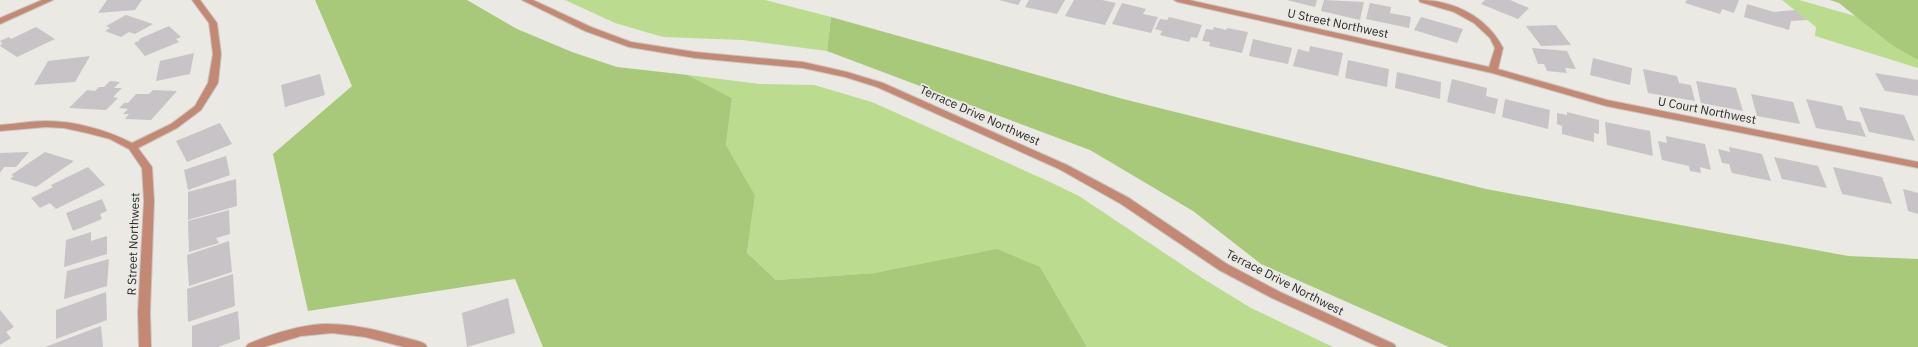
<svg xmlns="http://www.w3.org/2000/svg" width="1918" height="347" viewBox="0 0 1918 347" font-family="'IBM Plex Sans',sans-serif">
<rect width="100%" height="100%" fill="#eae9e3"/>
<!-- green -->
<path fill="#bbdc8e" d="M565,0h200l66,17 -4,34 -85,-11 -79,-3 -48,-14z
M1782,0h17l119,34v34l-103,-32 1,-9z
M688,75l72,9 54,1 58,17 178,80 29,14 123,82 49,30 82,39h-246l-47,-80 -165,6 -99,7 -29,-27 8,-58 -29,-50 6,-47z"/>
<!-- forest -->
<path fill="#a7c979" d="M315,0h152l50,29 55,23 45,15 71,8 44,23 -6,47 29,50 -8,58 29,27 99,-7 122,-24 43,18 47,80h-544l-28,-68 -207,32 -35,-157 79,-68z
M1830,0h88v60l-26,-15 -53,-42z
M831,17l292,82 363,90 362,67 70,3v88h-469l-188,-83 -68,-53 -103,-61 -263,-99z"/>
<!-- building -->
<path fill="#c8c3c6" d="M107,0h35l-7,10 -37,3z
M999,0h22l-3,5z
M1029,0h36l-8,14 -32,-7z
M1074,0h28l14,3 -11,22 -40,-9z
M1287,0h30l-2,7z
M1324,0l40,2 -4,18 -39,-9z
M1485,0h25l19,8 -11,11 -37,-15z
M1687,0h52l-5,13 -12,-4 -2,5 -35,-11z
M1122,3l24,6 -3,5 15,3 -7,16 -39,-9z
M1370,3l21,4 -1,6 21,4 -2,11 -43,-9z
M1747,4l27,8 21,-2 12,10 -16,1 -2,9 -45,-13z
M126,15l27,9 -18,10 -6,-2 -8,5 -16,-6 5,-3 -4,-2z
M1169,17l33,8 -5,13 -6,-1 -2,5 -29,-7 2,-4 -7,-2 5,-10 7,1z
M1421,17l42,12 -6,14 -43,-13z
M1556,25l15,20 -30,1 -15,-20z
M169,26l12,11 -5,2 3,3 -34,14 -11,-13 6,-3 -1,-1z
M36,27l19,12 -38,18 -17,-11 2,-3 -2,-2 9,-4 2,2z
M1214,27l12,3 1,-2 21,4 -6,21 -33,-7 1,-4 -8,-1 4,-12 7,1z
M1253,39l39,9 -4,16 -39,-8z
M1310,46l33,7 -5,23 -45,-10 5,-17 11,3z
M1532,48l35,3 9,18 -11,-1 2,5 -20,-2 -3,-7h-6z
M194,53l-4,21 -34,7 4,-20z
M90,56l-15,26 -41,3 14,-24z
M1593,58l39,10 -2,17 -40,-10z
M1348,60l41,9 -2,18 -42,-9z
M1643,69l34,7 2,7 12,2 4,16 -47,-8z
M1397,72l44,10 -1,17 -45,-11z
M1875,73l43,7v16l-33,-5z
M320,74l5,21 -40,12 -4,-22z
M1452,79l35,9 -1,8 12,3 -3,15 -48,-12z
M110,81l10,1 -6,6h8l-9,9 5,1 -12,12 -37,-2 18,-18 8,1 4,-4h5z
M1696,81l40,7 7,23 -42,-8z
M153,90l24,1 -26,29 -26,-1 4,-5h-6l5,-5 -9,-1 5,-5h4l8,-9h13z
M1751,94l42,8 7,22 -43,-8z
M1505,99l45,11 -2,19 -46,-12z
M1806,99l36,7 5,14 13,2 6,15 -50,-9z
M1859,107l45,8 11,26 -46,-9z
M1567,112l32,8v14l-5,-1v9l-32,-8v-8l-5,-2v-11l10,2z
M1605,122l45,9 3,25 -46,-11z
M220,123l12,21 -45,18 -11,-21z
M1666,136l39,8 6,26 -11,-3 1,6 -11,-2 -1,-5 -27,-6 -4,-19 9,2z
M1729,147l33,7 9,27 -39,-8 -3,-9 -7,-1 -4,-14 12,3z
M29,152l-13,15h-12l-4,6v-20z
M45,152l29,9 -38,26 -26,-8 4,-3 -3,-1z
M226,156l4,19 -42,15 -4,-20z
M1774,157l44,9 9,22 -45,-9z
M88,167l17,18 -49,24 -6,-6 -10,5 -9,-10 22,-11 -2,-2z
M1833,167l49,10 10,27 -50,-10z
M236,179l1,27 -49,14v-28z
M1903,189l15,4v21l-10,-3z
M102,199l5,12 -7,3 2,5 -29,12 -7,-18z
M229,210l1,24 -14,4 3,5 -30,9 -1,-31z
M91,232v9l16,-5v18l-43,13 2,-27z
M229,241l3,31 -43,14 -2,-31z
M109,259l-2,27 -43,13 3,-28z
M233,274l2,32 -47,16 -1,-33z
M106,292l1,28 -51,19v-29z
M508,298l7,35 -48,14 -5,-34z
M0,310l14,17 -8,5 5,6 -11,7z
M238,311l2,28 -22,8h-26v-21z
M101,326l2,21h-58z"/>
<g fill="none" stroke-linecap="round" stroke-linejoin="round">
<!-- minor casing -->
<g stroke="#c8c7c2" stroke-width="2">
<path id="minor" d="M42,0h11l-53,24v-6z
M192,0h8l17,23 4,31 -3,29 -17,27 -24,18 -39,20 14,19 2,34 -4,111 1,35h-12l-1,-35 6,-111 -2,-33 -13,-19 -19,-10 -23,-6 -23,-5 -18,-1 -46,4v-6c15,-1 31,-4 46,-4 29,0 61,9 86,22l39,-19 24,-18 13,-23 5,-29 -4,-31z
M522,0h11l58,27 40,15 64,10 108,10 44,10 36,11 184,82 62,33 98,66 53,28 114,52 2,3h-17l-107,-49 -53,-28 -98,-66 -62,-35 -182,-82 -32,-10 -42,-9 -108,-10 -66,-11 -44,-16z
M1174,0h15l300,67 6,-19 -5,-10 -16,-15 -20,-11 -34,-10 -1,-2c35,0 68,17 84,48l-5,21 109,31 311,62v6l-312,-62 -114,-33 -314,-71z
M322,324c34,-1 66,9 99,18l4,2 2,3h-23l-39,-10 -33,-4 -31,3 -37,11h-18l2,-3c24,-10 48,-18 74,-20z"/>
</g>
<!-- minor -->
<use href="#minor" fill="#c48975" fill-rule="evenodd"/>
</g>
<g text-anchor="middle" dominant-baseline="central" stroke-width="3.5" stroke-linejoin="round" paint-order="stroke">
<!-- street labels -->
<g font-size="12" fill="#2b2a29" stroke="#eae9e3">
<text transform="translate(1338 23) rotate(12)">U Street Northwest</text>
<text transform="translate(1707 110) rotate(11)">U Court Northwest</text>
<text transform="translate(980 115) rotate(24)">Terrace Drive Northwest</text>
<text transform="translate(133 244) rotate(-88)">R Street Northwest</text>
<text transform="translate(1285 282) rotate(27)">Terrace Drive Northwest</text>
</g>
</g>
</svg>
